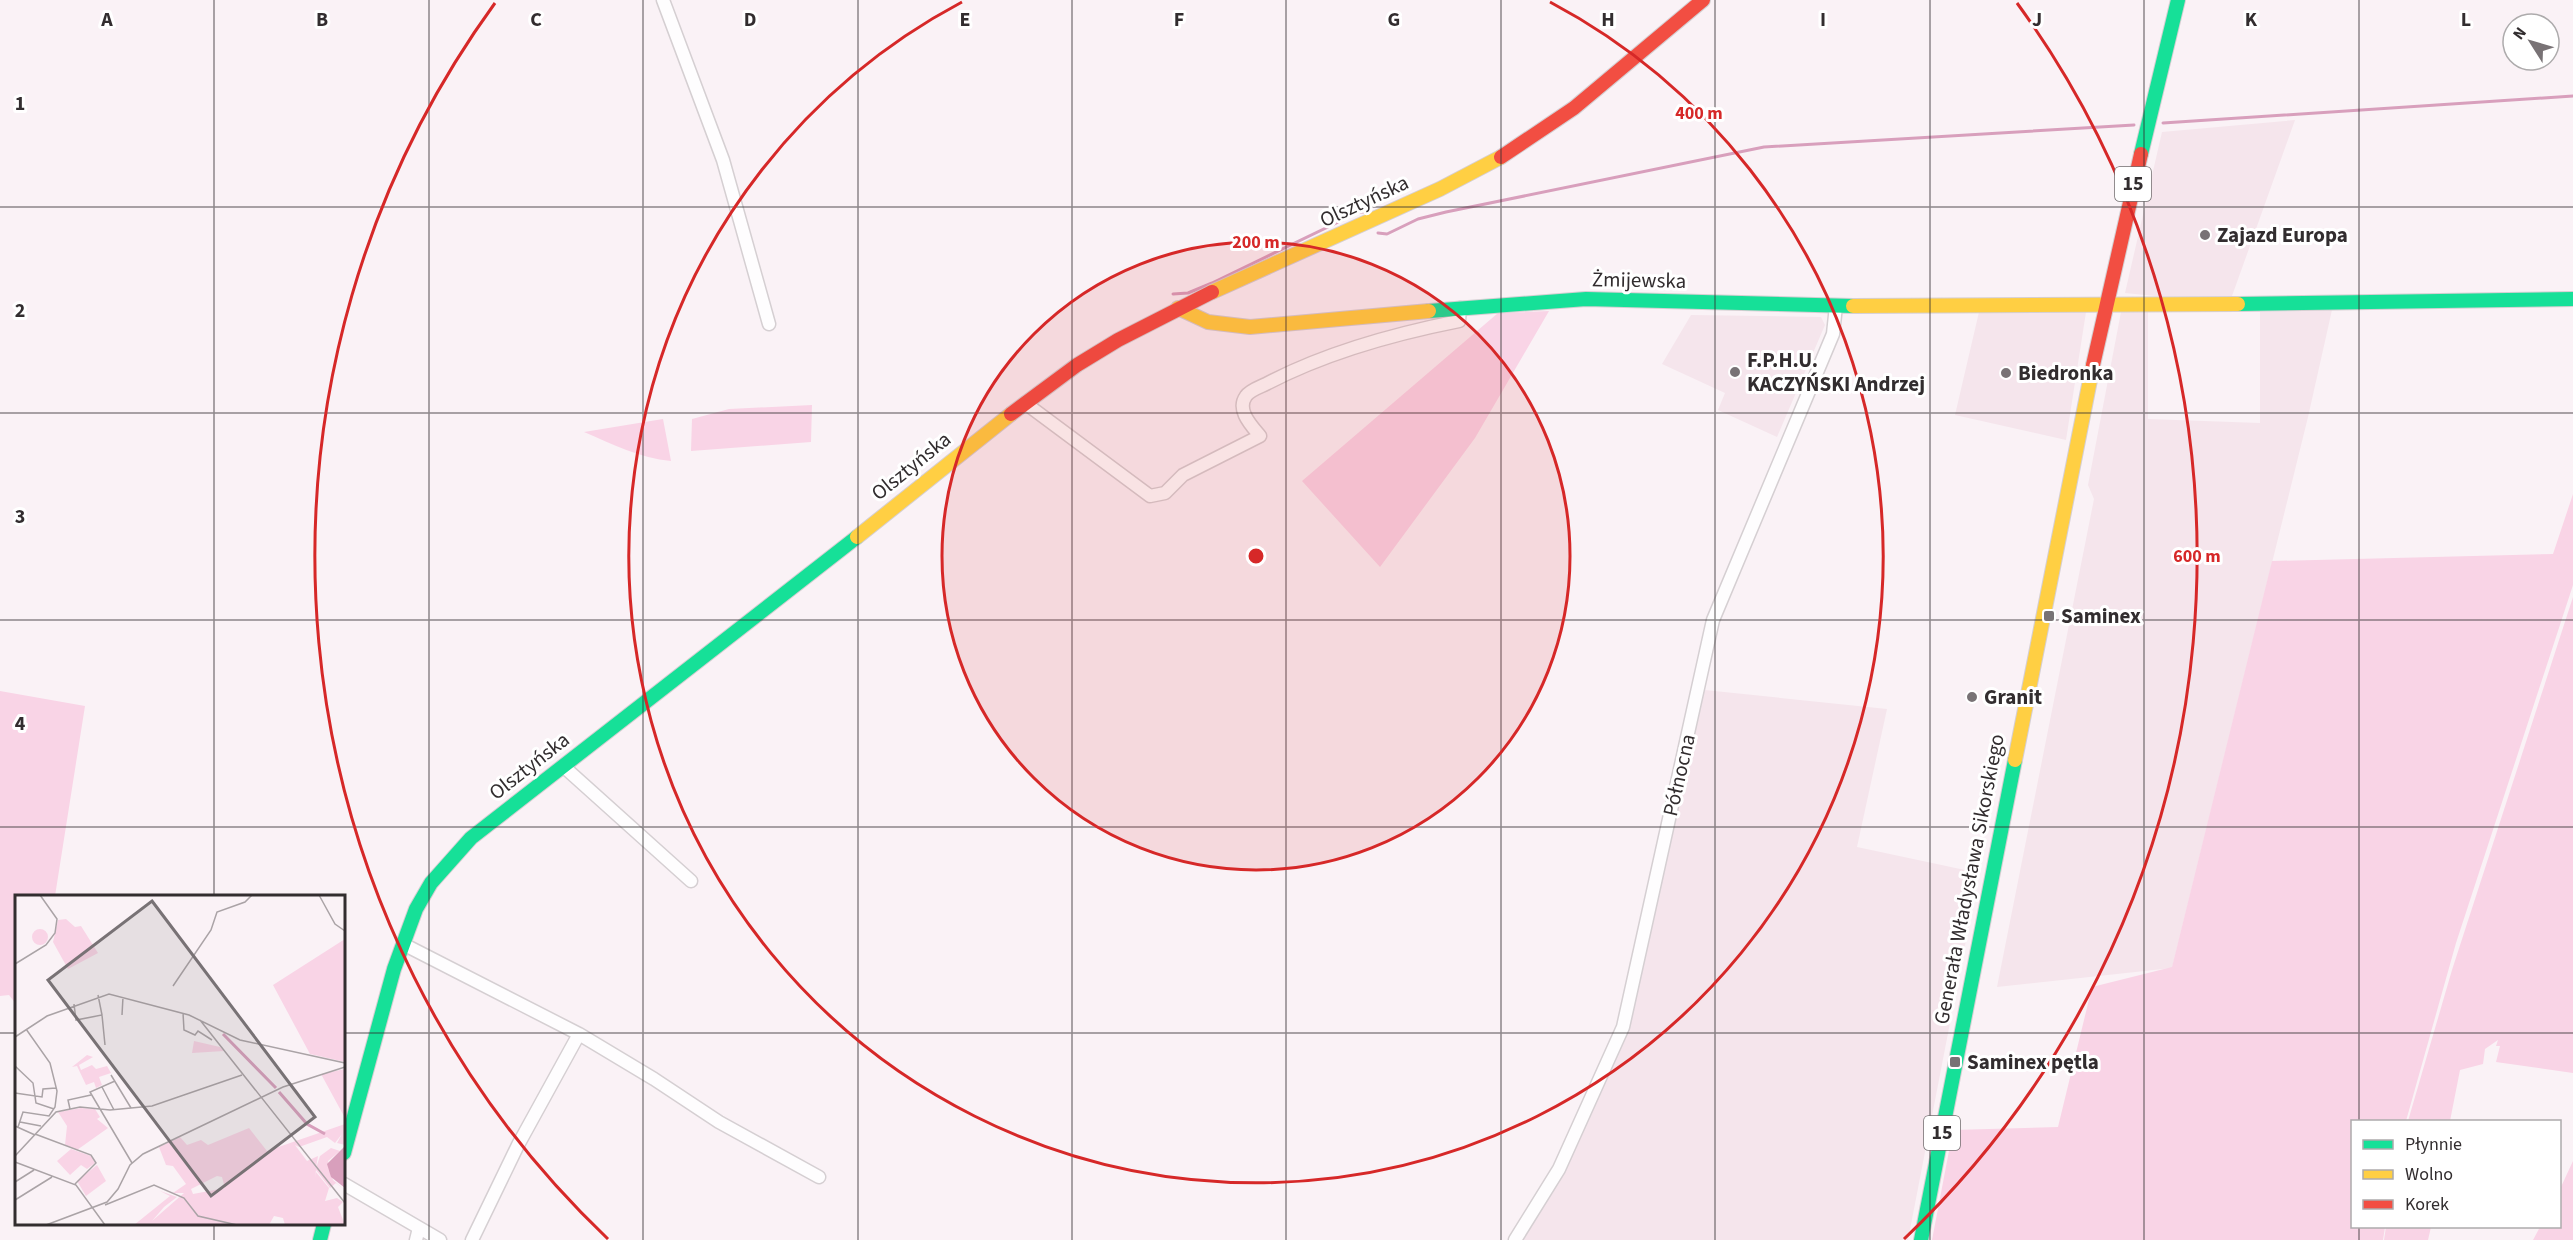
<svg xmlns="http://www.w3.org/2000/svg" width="2573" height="1240" viewBox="0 0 2573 1240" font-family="'Source Sans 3',sans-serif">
<rect width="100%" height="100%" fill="#faf2f6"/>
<!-- built -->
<path fill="#f5e5ec" d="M2295,120l-63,176h-77l-30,-3 37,-161z
M2332,310l-24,107 -136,551 -175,19 97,-488 -6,-14 33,-173h27v107l112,4v-111z
M1979,312h107l-20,128 -111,-25z
M1691,315l130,2 4,8 -48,112 -59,-27 7,-17 -63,-29z
M1695,689l192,20 -30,138 122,26 -71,367h-389l105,-200z"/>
<!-- green -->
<path fill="#f9d4e6" d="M1549,311l-74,127 -95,129 -78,-86 196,-168z
M812,405l-1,37 -120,9 1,-32 37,-10z
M663,419l8,42c-31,-3 -59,-17 -87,-29z
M2573,494v91l-117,358 -50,178 -54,1v104l33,1 -2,13h-451l21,-110 105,-3 34,-140 80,-20 100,-406 281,-7z
M2573,597v476l-77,-11 4,-16h-4l2,-6 -13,9 -2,15 -23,6 -10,51h-42l44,-151z
M0,691l85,15 -30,190h-39v108l-7,-9 -9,1z
M2573,1161v79h-40l7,-13 20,-1v-37z
M2386,1227v-1l45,1 -3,13h-44z"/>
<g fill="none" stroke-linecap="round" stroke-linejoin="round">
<!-- stream -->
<path stroke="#d89fbc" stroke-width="3" d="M2163,123l410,-27
M1378,233l9,1 31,-15 28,-7 318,-65 370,-22
M1173,294l15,-1 24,-10 147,-71h9l1,3"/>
<!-- street casing -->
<g stroke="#d5cfd2" stroke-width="15">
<path id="street" d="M663,0l60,160 46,164
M1025,403l125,93 15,-3 18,-18 77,-39c-9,-11 -24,-26 -14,-40 4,-6 14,-9 20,-12 59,-31 127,-50 193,-63l1,-13
M563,766l128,115
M403,944l176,90 -61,111 -46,95
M579,1034l75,45 65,43 100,55
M344,1184l96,56
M416,1240l3,-12
M1515,1240l44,-71 64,-142 90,-407 120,-286 3,-28"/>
</g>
<!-- fast casing -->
<g stroke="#d5cfd2" stroke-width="16">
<path id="fast" d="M2141,154l37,-154
M2238,304l335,-5
M1429,311l157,-12 267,7
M344,1153l50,-184 22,-60 15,-26 40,-45 386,-301
M320,1240l4,-16
M1921,1240l94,-480"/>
</g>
<!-- slow casing -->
<g stroke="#d5cfd2" stroke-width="16">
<path id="slow" d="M1212,292l228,-103 61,-32
M1853,306l385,-2
M1178,308l30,14 42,5 179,-16
M857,537l154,-123
M2015,760l78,-395"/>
</g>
<!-- jam casing -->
<g stroke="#d5cfd2" stroke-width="16">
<path id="jam" d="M1501,157l73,-49 129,-108
M2093,365l48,-211
M1011,414l66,-49 41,-25 94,-48"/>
</g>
<!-- street -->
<use href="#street" stroke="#fefdfe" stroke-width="12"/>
<!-- fast -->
<use href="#fast" stroke="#16e098" stroke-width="14"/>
<!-- slow -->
<use href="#slow" stroke="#ffcf43" stroke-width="14"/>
<!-- jam -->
<use href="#jam" stroke="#f24e42" stroke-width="14"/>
</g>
<!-- grid -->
<path fill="none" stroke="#322d2f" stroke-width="1.5" stroke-opacity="0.55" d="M214,0v896M429,0v1240M643,0v1240M858,0v1240M1072,0v1240M1286,0v1240M1501,0v1240M1715,0v1240M1930,0v1240M2144,0v1240M2359,0v1122M0,207h2573M0,413h2573M0,620h2573M0,827h2573M0,1033h16M344,1033h2229M214,1224v16M2359,1226v14"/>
<!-- distance rings -->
<circle cx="1256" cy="556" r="314" fill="#d62828" fill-opacity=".12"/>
<g fill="none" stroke="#d62828" stroke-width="3">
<circle cx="1256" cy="556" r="314"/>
<path d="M1550 2A627 627 0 1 1 962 2"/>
<path d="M608 1239A941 941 0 0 1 495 3M2017 3A941 941 0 0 1 1904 1239"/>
</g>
<!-- markers -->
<g fill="#787275" stroke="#fff" stroke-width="2">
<circle cx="2205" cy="235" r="6"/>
<circle cx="1735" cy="372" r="6"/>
<circle cx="2006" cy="373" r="6"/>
<rect x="2043" y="610" width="12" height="12" rx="3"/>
<circle cx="1972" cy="697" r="6"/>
<rect x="1949" y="1056" width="12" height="12" rx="3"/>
</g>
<g text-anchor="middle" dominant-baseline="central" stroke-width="6" stroke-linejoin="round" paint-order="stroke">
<!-- shield labels -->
<g fill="#fff" stroke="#706c6d" stroke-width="1.5">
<rect x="2115" y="167" width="36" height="34" rx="4.5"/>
<rect x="1924" y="1116" width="36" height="34" rx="4.5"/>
</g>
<g font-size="20" font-weight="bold" fill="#322d2f">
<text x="2133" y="184">15</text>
<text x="1942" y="1133">15</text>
</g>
<!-- street labels -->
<g font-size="21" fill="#322d2f" stroke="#fff">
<text transform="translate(1364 201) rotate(-25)">Olsztyńska</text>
<text transform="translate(1639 280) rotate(1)">Żmijewska</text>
<text transform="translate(911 466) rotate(-39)">Olsztyńska</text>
<text transform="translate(529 766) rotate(-38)">Olsztyńska</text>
<text transform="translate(1679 775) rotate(-77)">Północna</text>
<text transform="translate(1969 879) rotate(-79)">Generała Władysława Sikorskiego</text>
</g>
<!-- poi labels -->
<g font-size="21" font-weight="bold" fill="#322d2f" stroke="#fff" text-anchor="start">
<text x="2217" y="235">Zajazd Europa</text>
<text x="1747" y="360">F.P.H.U.<tspan x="1747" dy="24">KACZYŃSKI Andrzej</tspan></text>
<text x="2018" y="373">Biedronka</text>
<text x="2061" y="616">Saminex</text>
<text x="1984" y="697">Granit</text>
<text x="1967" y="1062">Saminex pętla</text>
</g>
</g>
<!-- overview -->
<g transform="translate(15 895)">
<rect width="330" height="330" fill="#faf2f6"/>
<path d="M51,24l9,8 6,-1 17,27 -30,16 -15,-27 5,-22zM17 42a8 8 0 1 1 16 0a8 8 0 1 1-16 0ZM330,44v123l-35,-8 -37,-69zM179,146l26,6 4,4 -32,2zM72,160l6,2 -14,8 2,5 11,-5 4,4 11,-3 4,7 -12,4 3,8 -6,3 -2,-6 -8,3 -9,-19 -5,1zM330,174v49l-24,-44zM66,213l14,1 5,8 -3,2 11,9 -31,22 -12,-5 2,-19 -9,-14zM330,229v21l-8,-2 5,-9 -7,9 -8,-6 -28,10 -4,-2 12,16 11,-5 -2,12 4,-12 11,-8 9,3 -12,10 5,19 12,10 -9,-7 -6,5 -14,-18 -1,8 1,-6 13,16 -4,13 12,-3 6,4 -5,5 7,18h-60l-2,-7 -9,-2 -5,9h-135l36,-29 -10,-5 17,6 -13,10 -12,14 32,-28h-11l13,-9 -13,-18 -7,-1 -7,-18 21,-10 7,8 14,-5 7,5 41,-17 18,23zM202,281l5,1 3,11 -32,6 -2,-5zM56,254l20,7 4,7 -8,6 -6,-4 -11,10 -13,-14zM82,270l9,16 -20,15 -9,-15z" fill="#f9d4e6" fill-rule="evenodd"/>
<path d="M330,251v42l-14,-11 -4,-13z" fill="#d89fbc"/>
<path fill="none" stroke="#d89fbc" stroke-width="3" d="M208,139l53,54M264,197l28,32 18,10"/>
<path fill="none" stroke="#aaa3a6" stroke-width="1.5" d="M304,0l16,29 10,7M0,69l31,-19 9,-12 2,-14 -17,-24M158,91l38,-56 6,-18 28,-10 7,-7M59,109l2,16 26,-5 -4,-20M168,118l1,17 11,5 3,-4 14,9M87,120l3,30M107,120l1,-18M185,125l145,183M0,142l32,-21 62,-22 80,21 51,25 105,23M0,171l18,17 3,20 18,6M96,180l20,33M100,186l-25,11 42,71M87,192l12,23M0,198l27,4 1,-8 13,-1M55,214l-2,-9 23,-5M5,227l21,4M0,231l20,9M3,232l5,-15 26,4 6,-9 2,-16 -7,-28 -24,-34M20,239l56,21 5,8 -21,21M0,261l41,-44 24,-5 30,3 42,-4 90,-31M0,267l61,23 29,40M0,287l19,-12M0,305l37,-23M90,310l49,-20 30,13 14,18 39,9M31,330l61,-23 11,-13 12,-24 13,-11 140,-67 62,-20"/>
<path fill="#787275" fill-opacity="0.15" stroke="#787275" stroke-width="3" d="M137,6l163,216 -104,79 -163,-216z"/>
<rect width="330" height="330" fill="none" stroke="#322d2f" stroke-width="3"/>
</g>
<g font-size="20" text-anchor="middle" font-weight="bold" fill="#322d2f" stroke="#fff" stroke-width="6" stroke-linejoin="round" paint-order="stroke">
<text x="107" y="26">A</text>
<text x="322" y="26">B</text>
<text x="536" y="26">C</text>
<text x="750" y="26">D</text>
<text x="965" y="26">E</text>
<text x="1179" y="26">F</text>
<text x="1394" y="26">G</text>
<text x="1608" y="26">H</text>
<text x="1823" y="26">I</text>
<text x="2037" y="26">J</text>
<text x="2251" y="26">K</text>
<text x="2466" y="26">L</text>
<text x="20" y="110">1</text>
<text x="20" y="317">2</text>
<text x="20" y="523">3</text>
<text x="20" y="730">4</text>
</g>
<circle cx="1256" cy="556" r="9" fill="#d62828" stroke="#fff" stroke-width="3"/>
<g font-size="18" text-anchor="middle" font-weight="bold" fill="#d62828" stroke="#fff" stroke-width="6" stroke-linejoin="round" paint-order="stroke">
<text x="1699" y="119">400 m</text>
<text x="1256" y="248">200 m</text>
<text x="2197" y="562">600 m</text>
</g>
<!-- legend -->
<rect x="2351" y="1120" width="210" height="108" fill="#ffffff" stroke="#adabac" stroke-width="1.5"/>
<rect x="2363" y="1140" width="30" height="9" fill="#16e098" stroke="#adabac" stroke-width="1.5"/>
<text x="2405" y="1150" font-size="18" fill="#322d2f">Płynnie</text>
<rect x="2363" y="1170" width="30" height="9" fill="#ffcf43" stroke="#adabac" stroke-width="1.5"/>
<text x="2405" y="1180" font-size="18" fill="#322d2f">Wolno</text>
<rect x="2363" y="1200" width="30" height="9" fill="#f24e42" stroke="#adabac" stroke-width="1.5"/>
<text x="2405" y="1210" font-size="18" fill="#322d2f">Korek</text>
<!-- north arrow -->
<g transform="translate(2531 42) rotate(307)"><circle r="28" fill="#ffffff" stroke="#adabac" stroke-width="1.5"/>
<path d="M0-4.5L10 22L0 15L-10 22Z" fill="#787275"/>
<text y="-9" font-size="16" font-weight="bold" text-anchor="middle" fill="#322d2f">N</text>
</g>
</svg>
